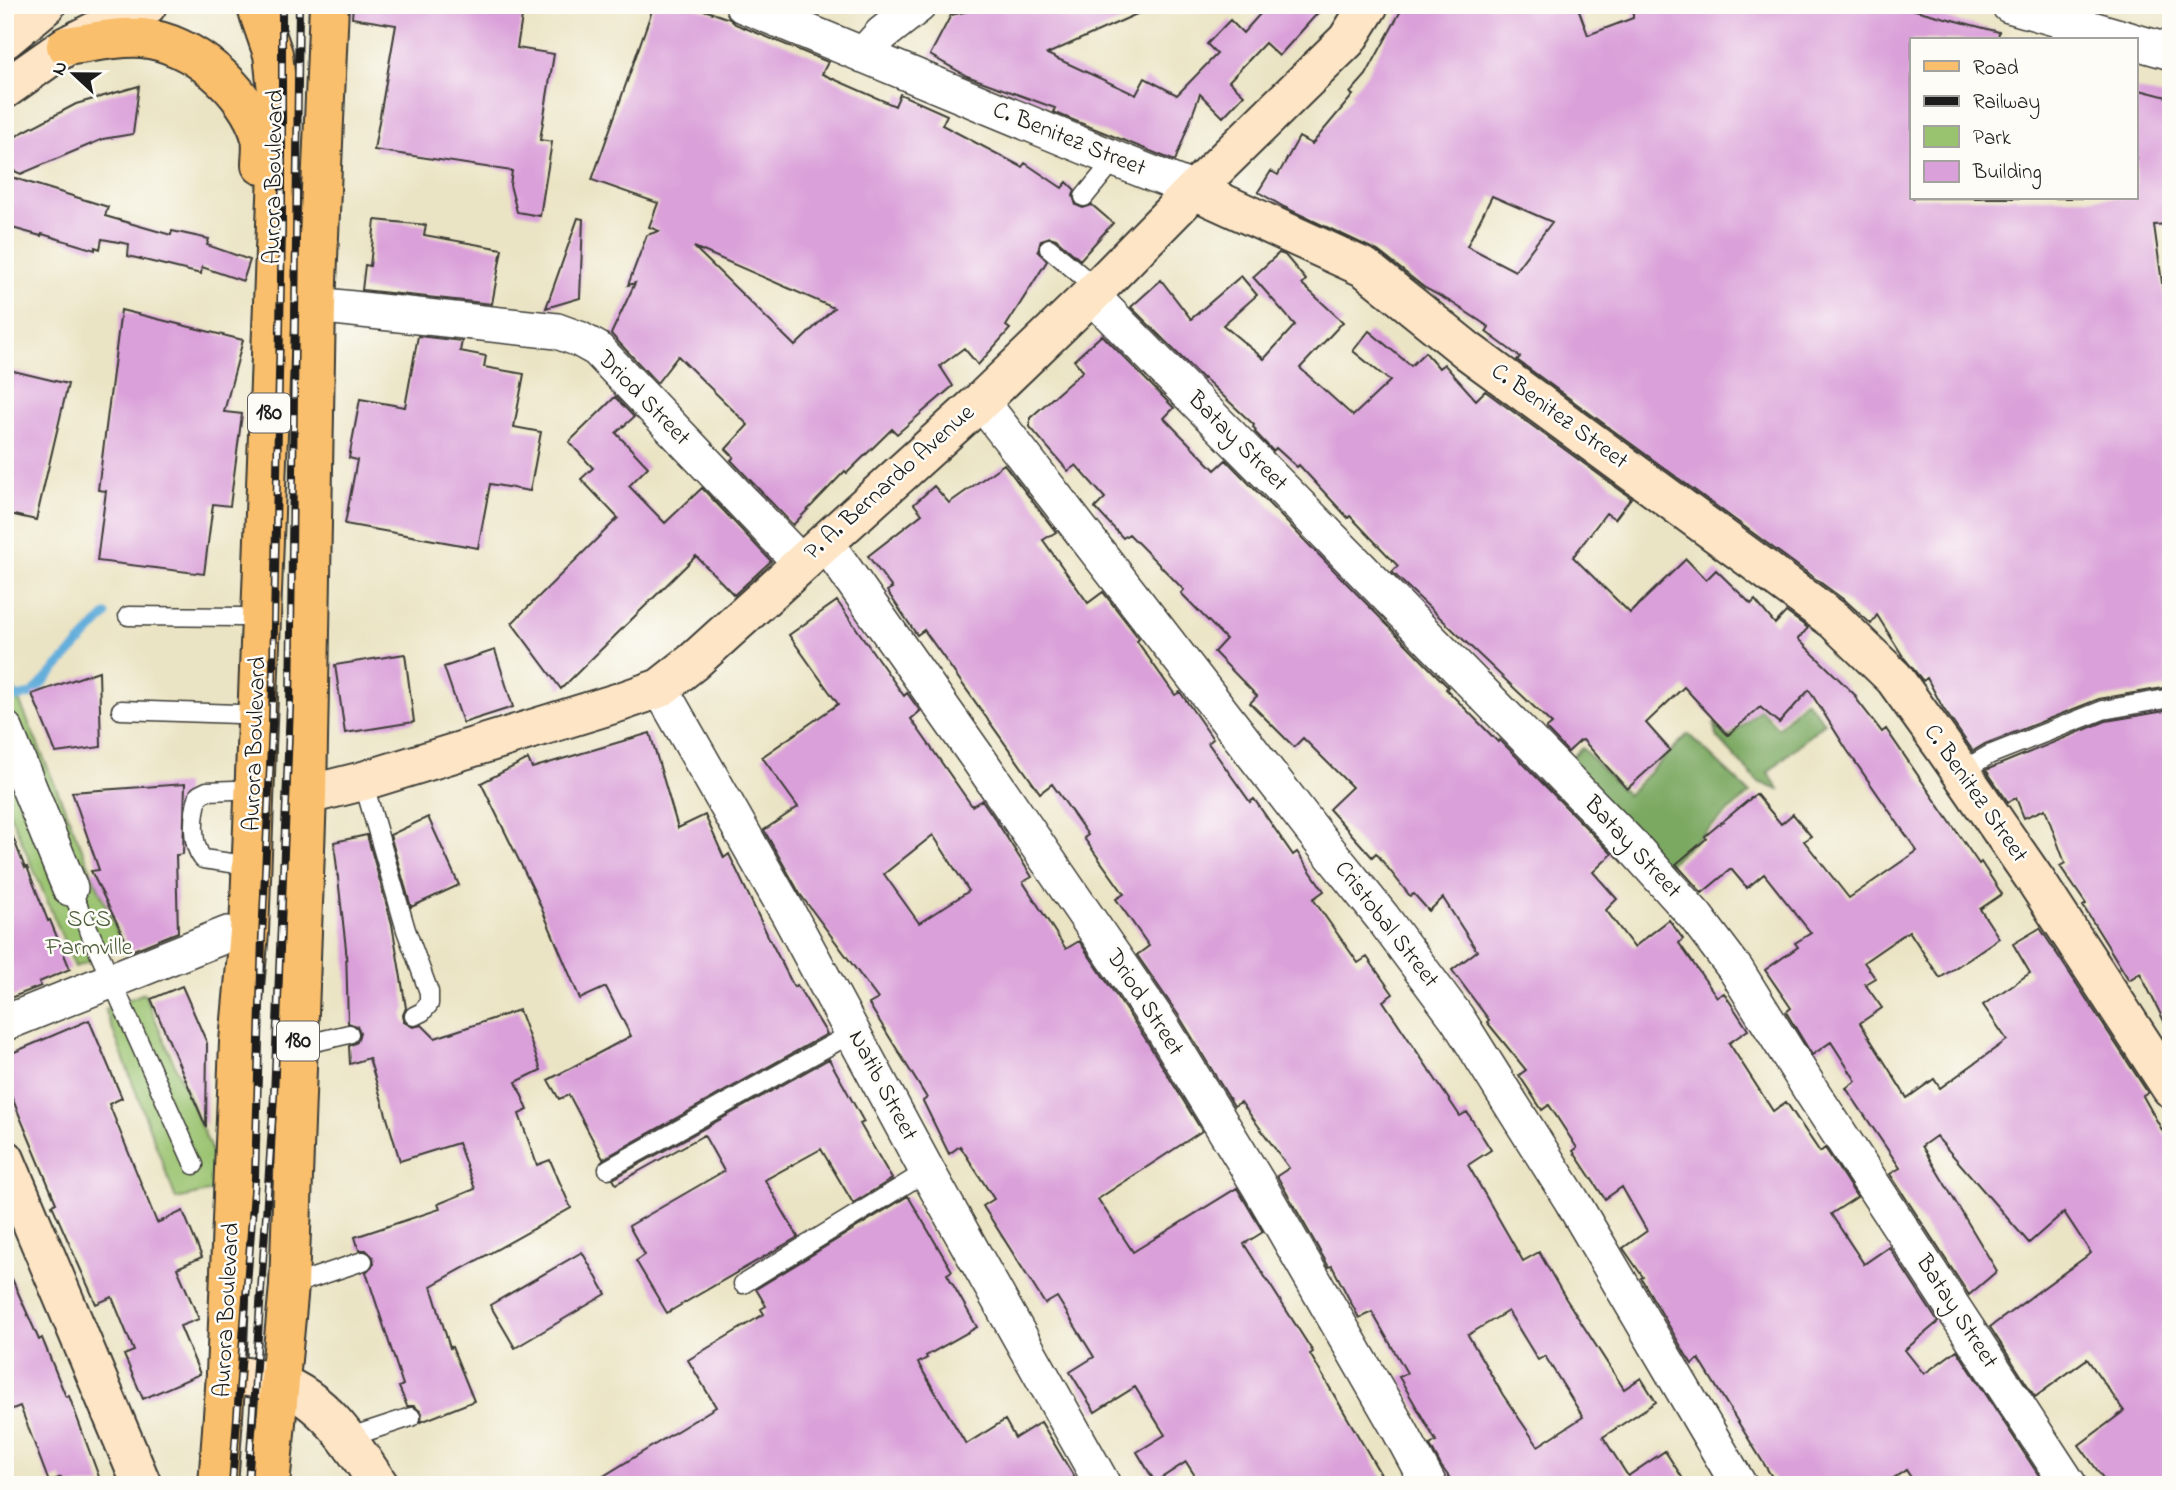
<svg xmlns="http://www.w3.org/2000/svg" width="2176" height="1490" viewBox="0 0 2176 1490" font-family="'Indie Flower',sans-serif">
<rect width="100%" height="100%" fill="#fdfcf7"/>
<filter id="ink" filterUnits="userSpaceOnUse"><feTurbulence type="fractalNoise" baseFrequency=".0143" numOctaves="2"/><feDisplacementMap in="SourceGraphic" scale="14" xChannelSelector="R" yChannelSelector="G"/><feConvolveMatrix kernelMatrix="1 2 1 2 8 2 1 2 1" color-interpolation-filters="sRGB"/></filter>
<filter id="wash" filterUnits="userSpaceOnUse"><feTurbulence type="fractalNoise" baseFrequency=".00686" numOctaves="4" result="noise"/><feDisplacementMap in="SourceGraphic" scale="28" xChannelSelector="R" yChannelSelector="G"/><feGaussianBlur stdDeviation="1.57" result="paint"/><feColorMatrix in="noise" values="0 0 0 0 0 0 0 0 0 0 0 0 0 0 0 0 0 1.4 0 .05"/><feComposite in="paint" operator="in"/></filter>
<g filter="url(#wash)">
<rect width="100%" height="100%" fill="#ebe4c4"/>
<!-- green -->
<path fill="#9ac370" stroke="#5b7046" stroke-width="2" d="M5,667l119,281 -49,19 -70,-165z
M144,993l72,168 1,29 -41,9 -71,-190z"/>
<!-- forest -->
<path fill="#7ba962" stroke="#4c623f" stroke-width="2" d="M1805,700l20,22 -57,50 11,18 -21,-8 -42,-46 -2,-11 15,13 31,-29 18,19z
M1688,734l62,59 -84,73 -100,-103 16,-15 45,47z"/>
<g fill="none" stroke-linecap="round" stroke-linejoin="round">
<!-- stream -->
<path stroke="#63aedb" stroke-width="9" d="M5,699l27,-5 74,-79"/>
</g>
<g id="blocks">
<!-- building -->
<path fill="#daa0d9" fill-rule="evenodd" d="M353,5h171l-7,43 37,6 -14,86 12,2 -12,74 -23,-4 -7,-27 2,-14 -138,-21 22,-125 -44,-7z
M654,5h36l40,14 5,5 93,38 -6,12 73,32 5,-12 47,21 -5,10 80,42 3,-4 37,25 5,-6 8,8 -2,6 3,9 7,3 9,-3 21,18 -33,37 -24,-21 -6,-2 -9,3 -3,11 9,10 -41,65 4,3 -32,36 -14,-17 -24,18 13,20 -56,48 -5,-5 -45,44 -2,-2 -52,54 -62,-65 3,-3 -8,-8 22,-24 -70,-69 -21,27 -46,-49 24,-51 -7,2 19,-50 12,-4 -10,-4 9,-24 -66,-23zM694,247l140,61 -39,38z
M994,5h163l-110,49 89,41 9,-17 32,17 40,-41 -10,-10 23,-24 13,13 25,-28h57l-46,51 -14,-13 -36,38 15,14 -21,22 -23,-23 -25,67 -122,-49 2,-4 -88,-32 -37,-21 21,-40z
M1404,5h173l11,30 45,-17v-13h115v5l47,-1v-4h101l103,27 -1,8h-86v158h224v-109l35,9v48l-4,15 -1,37h2l2,26 -16,1 10,72 7,-1v367l-6,1 4,23 -70,12 -114,45 -12,7 -30,-43 -16,-30 -4,3 -19,-23 -27,-43 -6,9 -24,-22 -330,-242 3,-3 -34,-25 3,-5 -38,-25 -26,-14 -47,-37 -94,-44 -26,-15 13,-21 7,4 21,-38 13,7 41,-49 -3,-2 16,-18zM1492,196l60,26 -37,49 -48,-25z
M139,86l-6,48 -30,5 -82,35 -16,-7v-23l16,-11 55,-29z
M11,177l97,30 -3,9 66,19 1,-4 37,8 -2,6 43,15 -7,21 -41,-14 -1,7 -73,-18 1,-12 -27,-5 -2,10 -5,-2v3l-53,-16 -1,2 -36,-10v-34z
M578,218l5,1 -3,79 -34,10z
M375,220l51,5 -2,10 78,14 -10,55 -130,-14 3,-25 5,1z
M1279,253l6,2 21,25 -4,4 41,38 -43,46 53,48 37,-35 -37,-30 16,-20 42,35 14,-14 14,16 5,-4 32,36 9,-9 146,107 -16,21 -9,-6 -33,44 57,56 56,-54 20,21 10,-10 35,34 4,-4 20,24 11,-12 22,16 -10,11 58,57 -1,1 27,35 4,-3 93,135 2,-2 21,32 -22,15 19,29 -59,40 -31,-47 -45,31 11,16 -10,6 17,24 -22,15 47,75 27,-19 6,9 67,-48 -24,-35 47,-32 -17,-29 27,-16 108,165 -5,3 28,50v330l-12,9h-51l-29,-40 45,-34 -37,-52 -52,38 -45,-70 101,-74 -27,-41 -35,31 -93,-107 -14,10 75,125 -28,24 -79,-121 10,-6 -54,-80 10,-7 -25,-39 -19,13 -26,-43 5,-4 -26,-38 33,-23 -3,-4 16,-10 -47,-59 -17,14 -16,-19 -29,24 -26,-29 30,-25 -1,-3 51,-42 25,30 12,-10 18,22 -7,5 45,57 68,-47 -70,-101 -38,-60 -30,33 -19,-16 -32,28 -44,-48 -38,36 24,27 -43,39 -44,-49 -3,1 -12,11 -22,-23 6,-5 -160,-152 6,-6 -48,-50 -2,2 -49,-53 -2,2 -21,-19 -3,3 -18,-19 1,-2 -3,-3 1,-2 -50,-47 -1,1 -72,-72 30,-27 30,39 50,-43 16,19 -34,30 41,34 31,-34 -42,-48z
M121,310l122,30 -19,72 18,2 -12,92 -17,-2 -9,70 -107,-13 9,-70 -8,-1z
M1102,335l72,73 -10,10 51,52 11,-10 222,227 -2,2 52,53 2,-2 112,114 -19,18 24,27 -11,11 28,37 35,-27 14,19 -4,4 38,54 7,-4 24,37 -19,13 44,68 13,-9 34,50 5,-4 32,49 -26,17 33,50 25,-17 49,75 -33,28 19,24 33,-24 88,135h-129l-10,-15 -23,15h-106l-78,-126 -7,5 -6,-9 -45,-77 2,-1 -20,-29 24,-17 -25,-44 -17,12 -32,-48 4,-3 -28,-43 -7,5 -23,-35 7,-5 -39,-48 2,-2 -37,-50 25,-19 -34,-53 -14,13 -15,-17 -4,2 -34,-43 -4,4 -43,-48 23,-22 -49,-49 -9,9 -44,-44 7,-7 -43,-44 12,-13 -45,-46 3,-3 -55,-56 -6,4 -28,-30 10,-10 -29,-33 -8,6 -38,-44v-9l53,-47 -9,-11z
M418,336l44,5 -2,10 26,5 -2,11 40,7 -10,53 27,5 -11,59 -40,-7 -12,64 -133,-24 12,-64 -8,-2 11,-59 45,8z
M5,369l63,15 -32,136 -31,-7z
M615,397l19,20 -18,16 32,34 -19,19 36,37 37,-35 69,73 -37,34 -38,-39 -135,133 -49,-66 106,-105 -37,-39 12,-11 -24,-26z
M1004,464l52,68 -13,8 45,63 15,-11 34,44 2,3 -2,2 38,54 5,-3 33,47 -5,4 42,59 4,-3 39,56 4,-3 27,39 -11,8 45,64 9,-6 26,37 -10,7 77,115 7,-4 24,38 -23,15 55,96 16,-9 27,47 58,90 17,-11 15,24 -53,35 25,39 37,-25 22,34h-232l-14,-19 -11,-21 6,-4 -37,-64 8,-4 -35,-61 -13,6 -27,-52 -3,1 -52,-91 12,-8 -48,-66 -7,4 -55,-90 -42,-61 12,-9 -33,-47 8,-5 -40,-56 4,-3 -36,-51 -12,9 -116,-163 -7,5 -30,-44 5,-3 -24,-32 54,-42 -8,-10 20,-18 15,17zM1508,1311l30,49 7,-4 38,61 -45,29 -35,-51 -35,-60z
M837,601l67,95 3,-3 13,18 -9,8 61,87 10,-6 15,22 35,55 -9,5 43,67 13,-8 66,97 57,93 -104,68 35,53 104,-64 26,44 -19,12 69,108 -3,2 77,131h-186l-15,-23 -31,20 -18,-30 28,-17 -30,-48 -40,25 -25,-40 24,-15 -37,-60 -12,7 -62,-98 11,-7 -34,-53 -11,8 -26,-53 4,-3 -58,-94 9,-5 -78,-105 -36,-64 34,-23 -36,-50 76,-53 -49,-69zM933,835l36,56 -50,32 -35,-49z
M495,650l18,57 -50,16 -19,-56z
M405,654l9,68 -69,11 -10,-68z
M99,671l2,76 -45,6 -24,-59z
M2171,710v325l-31,-62 -11,7 -46,-74 3,-2 -26,-38 5,-3 -20,-54 -21,9 -8,-20 -8,4 -22,-32 120,-49z
M650,733l28,95 27,-13 19,43 5,-4 39,82 26,51 3,-2 30,49 -224,125 -34,-64 -10,4 -11,-19 83,-44 -25,-49 -26,12 -45,-106 -54,-110 47,-24 4,9z
M185,784l-2,70 -7,1 2,77 -47,19 -40,-80 8,-1 -27,-78z
M428,817l31,68 -48,22 -21,-72z
M5,822h2l18,46 2,-1 21,54 2,-1 20,49 -31,13 2,4 -36,14z
M367,835l25,89 14,84 -3,7 1,7 9,5 9,-2 13,13 84,-28 22,60 -25,12 12,28 -9,4 18,51 13,-5 21,48 -140,78 19,62 2,-1 22,54 -53,21 1,-9 -8,-7h-7l-8,-19 4,-2 -37,-113 8,-8 -1,-7 -7,-7h-7l-4,-13 85,-28 -2,-5 37,-15 -17,-46 -58,18 -31,-103 -19,6 -1,-18 8,-4 3,-10 -3,-6 -9,-3 -2,-74 -12,-107z
M182,986l25,57 -1,84 -55,-128z
M89,1020l33,78 -13,6 48,119 26,-12 19,46 -25,11 22,51 -19,7 20,48 -57,25 -19,-44 10,-4 -22,-54 -16,7 -44,-99 4,-2 -51,-122v-25z
M829,1059l35,63 -4,2 32,55 -39,24 -32,-54 -56,31 33,57 -131,76 -31,-52 9,-6 -16,-29 95,-55 -20,-36 -88,49 -3,-5z
M908,1196l44,75 -5,3 30,53 -51,29 1,2 -9,5 48,81 39,-24 10,18 26,-16 38,63h-490l127,-78 -28,-47 76,-46 -3,-5 5,-3 -10,-17z
M582,1252l24,42 -91,54 -25,-43z
M5,1263l34,77 3,-2 24,59 3,-1 33,89h-38l-3,-8 -12,5 -29,-76 -15,6z"/>
</g>
</g>
<g filter="url(#ink)">
<use href="#blocks" fill-opacity="0" stroke="#3b3a35" stroke-width="2"/>
<g fill="none" stroke-linecap="round" stroke-linejoin="round">
<!-- lane casing -->
<g stroke="#3b3a35" stroke-width="21">
<path id="lane" d="M1084,197l31,-38
M1049,248l48,41
M128,616l113,1
M121,710l117,4
M1960,772l29,-17 114,-45 68,-12
M363,781l43,149 23,62v12l-7,8 -8,4
M231,863l-28,-4c-13,-16 -10,-45 -4,-64l8,-4 27,-1
M70,888l124,277
M298,1046l51,-12
M608,1169l246,-137
M743,1284l184,-113
M289,1286l74,-25
M347,1438l64,-21"/>
</g>
<!-- street casing -->
<g stroke="#3b3a35" stroke-width="38">
<path id="street" d="M743,5l372,154 79,31
M2009,5l121,35
M2136,42l35,10
M863,55l19,-21 37,-29
M1091,295l190,192 353,361 62,69 40,53 76,122 257,393
M316,305l241,26 22,8 18,10 204,214
M981,401l339,439 62,77 75,101 115,183 167,284
M826,543l151,214 185,270 96,157 141,245 30,56
M660,688l127,223 140,260 176,314
M5,729l65,159
M5,1023l223,-89"/>
</g>
<!-- secondary casing -->
<g stroke="#3b3a35" stroke-width="42">
<path id="secondary" d="M5,39l41,-34
M5,89l61,-43 81,-41
M1194,190l171,78 103,83 366,269 60,58 51,71 91,132 135,207
M307,795l56,-14 257,-79 40,-14 33,-26 288,-261 110,-106 103,-105 153,-150 22,-35
M5,1159l137,326
M226,1374c18,3 38,4 54,10 46,17 73,62 99,101"/>
</g>
<!-- primary casing -->
<g stroke="#3b3a35" stroke-width="42">
<path id="primary" d="M66,46c24,-3 51,-10 76,-8 49,4 106,52 119,100 2,9 0,19 0,27
M218,1485l8,-111 13,-332 10,-110 29,-760v-72l-5,-46 -17,-49
M270,1485l19,-199 18,-491 9,-490 13,-300"/>
</g>
<!-- lane -->
<use href="#lane" stroke="#fff" stroke-width="18"/>
<!-- street -->
<use href="#street" stroke="#fff" stroke-width="35"/>
<!-- secondary -->
<use href="#secondary" stroke="#fde5c5" stroke-width="38"/>
<!-- primary -->
<use href="#primary" stroke="#f9bf6d" stroke-width="38"/>
<!-- rail casing -->
<g stroke="#1c1c1c" stroke-width="8">
<path id="rail" d="M232,1485l23,-307 7,-241 10,-212 10,-498v-222
M248,1485l26,-389 16,-390 9,-701"/>
</g>
<!-- rail -->
<use href="#rail" stroke="#fdfcf7" stroke-width="5" stroke-dasharray="16" stroke-linecap="butt"/>
</g>
</g>
<g text-anchor="middle" dominant-baseline="central" stroke-width="5" stroke-linejoin="round" paint-order="stroke">
<!-- shield labels -->
<g fill="#fdfcf7" stroke="#605f5e" stroke-width="2">
<rect x="248" y="393.5" width="42" height="39" rx="5"/>
<rect x="277" y="1021.5" width="42" height="39" rx="5"/>
</g>
<g font-size="23" font-weight="bold" fill="#1c1c1c">
<text x="269" y="413">180</text>
<text x="298" y="1041">180</text>
</g>
<!-- street labels -->
<g font-size="24" fill="#1c1c1c" stroke="#fdfcf7">
<text transform="translate(1069 140) rotate(22)">C. Benitez Street</text>
<text transform="translate(275 177) rotate(-89)">Aurora Boulevard</text>
<text transform="translate(643 399) rotate(46)">Driod Street</text>
<text transform="translate(1559 417) rotate(36)">C. Benitez Street</text>
<text transform="translate(1237 442) rotate(45)">Batay Street</text>
<text transform="translate(890 483) rotate(-42)">P. A. Bernardo Avenue</text>
<text transform="translate(256 744) rotate(-88)">Aurora Boulevard</text>
<text transform="translate(1975 794) rotate(55)">C. Benitez Street</text>
<text transform="translate(1632 848) rotate(47)">Batay Street</text>
<text transform="translate(1386 925) rotate(52)">Cristobal Street</text>
<text transform="translate(1144 1003) rotate(57)">Driod Street</text>
<text transform="translate(882 1086) rotate(62)">Natib Street</text>
<text transform="translate(228 1310) rotate(-87)">Aurora Boulevard</text>
<text transform="translate(1956 1312) rotate(57)">Batay Street</text>
</g>
<!-- park labels -->
<g font-size="24" fill="#4e5f3e" stroke="#fdfcf7">
<text x="89" y="920">SCS<tspan x="89" dy="28">Farmville</tspan></text>
</g>
</g>
<!-- margin -->
<rect width="2176" height="1490" fill="none" stroke="#fdfcf7" stroke-width="28"/>
<!-- legend -->
<rect x="1910" y="38" width="228" height="161" fill="#fdfcf7" stroke="#a3a29f" stroke-width="2"/>
<rect x="1924" y="61" width="35" height="10" fill="#f9bf6d" stroke="#a3a29f" stroke-width="2"/>
<text x="1973" y="74" font-size="21" fill="#1c1c1c">Road</text>
<rect x="1924" y="96" width="35" height="10" fill="#1c1c1c" stroke="#a3a29f" stroke-width="2"/>
<text x="1973" y="108" font-size="21" fill="#1c1c1c">Railway</text>
<rect x="1924" y="126" width="35" height="21" fill="#9ac370" stroke="#a3a29f" stroke-width="2"/>
<text x="1973" y="144" font-size="21" fill="#1c1c1c">Park</text>
<rect x="1924" y="161" width="35" height="21" fill="#daa0d9" stroke="#a3a29f" stroke-width="2"/>
<text x="1973" y="178" font-size="21" fill="#1c1c1c">Building</text>
<!-- north arrow -->
<g transform="translate(74 74) rotate(292)" stroke="#fdfcf7" stroke-width="5" paint-order="stroke">
<path d="M0-5L12 26L0 18L-12 26Z" fill="#1c1c1c"/>
<text y="-10" font-size="19" font-weight="bold" text-anchor="middle" fill="#1c1c1c">N</text>
</g>
</svg>
